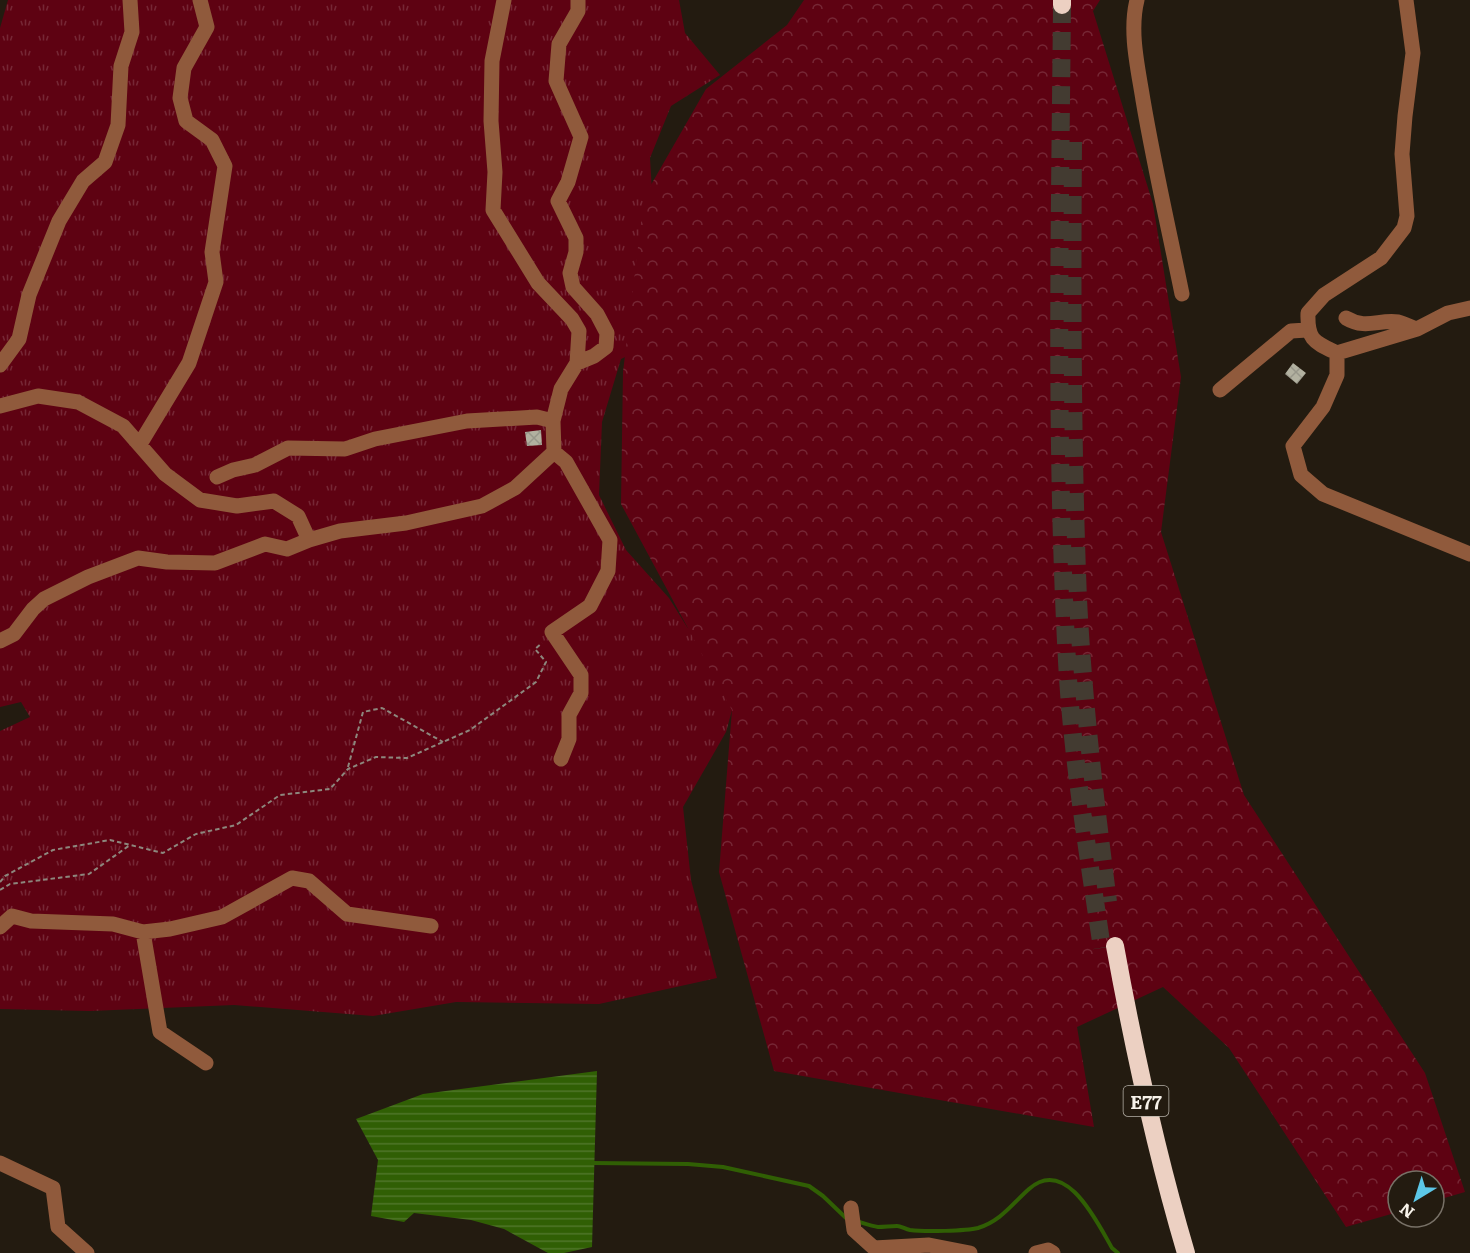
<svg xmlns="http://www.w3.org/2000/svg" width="1470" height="1253" viewBox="0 0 1470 1253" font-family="Literata,serif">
<defs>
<pattern id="grass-tufts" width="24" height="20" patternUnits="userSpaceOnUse" patternTransform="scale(1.5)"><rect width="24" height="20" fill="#5e0212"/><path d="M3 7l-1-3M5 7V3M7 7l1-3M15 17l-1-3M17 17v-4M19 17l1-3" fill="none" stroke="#762735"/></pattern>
<pattern id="forest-crowns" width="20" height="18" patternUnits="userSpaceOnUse" patternTransform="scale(1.5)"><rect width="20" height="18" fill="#5e0212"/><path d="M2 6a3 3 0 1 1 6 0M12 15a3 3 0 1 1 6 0" fill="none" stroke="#762735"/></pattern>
<pattern id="water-rules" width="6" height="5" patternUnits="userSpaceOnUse" patternTransform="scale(1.5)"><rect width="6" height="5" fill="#305f04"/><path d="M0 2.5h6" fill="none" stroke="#4f7629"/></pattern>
<pattern id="building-cross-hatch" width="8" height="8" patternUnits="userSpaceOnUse" patternTransform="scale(1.5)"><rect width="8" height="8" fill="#b2b1a0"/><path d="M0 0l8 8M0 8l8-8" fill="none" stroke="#98978a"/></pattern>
</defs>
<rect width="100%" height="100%" fill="#231b10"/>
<!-- grass -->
<path fill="url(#grass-tufts)" d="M8,0h671l6,33 35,42 -49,31 -21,52 5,84 12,95 -46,22 -19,63 -3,73 27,55 43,48 18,29 53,54 -14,51 -43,75 8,73 26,98 -118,26 -143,-2 -83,14 -139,-11 -144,6 -90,-2v-278l30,-14 -9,-15 -21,5v-679z"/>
<!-- forest -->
<path fill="url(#forest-crowns)" d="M804,0h296l-7,11 60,193 28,173 -20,155 83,263 181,278 40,119 -31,9v-20h-36v31l-52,15 -117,-179 -66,-61 -86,40 17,100 -320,-56 -55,-199 13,-162 -111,-206 2,-132 21,-175 62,-108 81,-64z"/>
<!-- water -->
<path fill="url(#water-rules)" d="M597,1071l-5,176 -28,6h-16l-44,-24 -33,-9 -57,-7 -10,9 -33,-6 7,-56 -22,-41 67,-25z"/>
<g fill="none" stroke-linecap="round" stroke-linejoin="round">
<!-- stream -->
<path stroke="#305f04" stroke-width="4" d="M592,1163l96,1 35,3 86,19 14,10 23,22
M856,1221c7,2 15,5 22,6 6,0 13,-1 19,-1 4,0 8,3 13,4 14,2 56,1 68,-2 23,-7 34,-24 51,-39 37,-33 68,33 83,59l6,5"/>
</g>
<!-- building -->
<path fill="url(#building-cross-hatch)" d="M1293,363l13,10 -9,11 -12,-10z
M541,430l1,15 -15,1 -2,-14z"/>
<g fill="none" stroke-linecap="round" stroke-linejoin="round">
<!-- highway-tunnel -->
<path stroke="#433b31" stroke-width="18" stroke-dasharray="18 9" stroke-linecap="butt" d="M1062,5c-2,219 -7,437 5,656 5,96 21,192 35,287
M1073,142c-1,152 -1,305 5,457 5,101 17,202 30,303"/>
<!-- path -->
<path stroke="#8d877d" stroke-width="2" stroke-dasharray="4.5 3" stroke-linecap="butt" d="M348,767l15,-55 19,-4 61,34
M0,882l5,-6 48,-26 57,-10 53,13 33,-19 40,-9 44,-30 50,-6 18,-20 28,-12 31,1 63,-28 66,-48 10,-20 -11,-13 7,-6
M0,890l10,-6 79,-10 41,-29"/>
<!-- minor -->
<path stroke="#905a3c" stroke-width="15" d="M504,0l-12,61 -1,60 4,51 -2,38 45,73 34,36 7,12 -2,32 -16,26 -8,32
M1137,0c-8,32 1,68 6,100 11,65 26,130 39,194
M1470,308l-22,5 -31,16 -80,24v22l-14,32 -30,39 8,29 22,19 147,60
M1346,318c20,12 33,1 52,4 7,2 13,5 19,7
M1337,353c-23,-11 -30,-13 -29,-40l16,-18 57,-37 23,-30 3,-12 -5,-62 3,-38 8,-63 -7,-53
M577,363l17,-7 12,-9 1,-14 -10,-19 -24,-27 -3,-14 6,-21v-14l-18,-37 10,-19 13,-45 -25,-56 3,-37 19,-33v-11
M0,365l19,-26 10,-44 30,-74 24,-40 22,-19 13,-37 3,-59 11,-34 -2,-32
M1220,390l71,-59 16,-1
M0,406l38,-10 40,6 45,24 42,48 35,26 37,6 37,-5 24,15 11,24 -22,9 -22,-5 -50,19 -48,-1 -29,-4 -50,19 -44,22 -11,10 -19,25 -14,7
M140,444l49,-81 27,-81 -4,-30 13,-86 -13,-26 -26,-19 -6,-23 4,-30 23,-41 -7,-27
M554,452l12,10 44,78 -2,31 -18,35 -38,26 29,43v18l-12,22v24l-8,20
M217,477l16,-7 22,-5 33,-17 57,1 30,-10 92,-18 70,-4 16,4 1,31 -39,36 -33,18 -76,17 -66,8 -31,9
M0,927l12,-11 19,5 82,3 30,8 27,-3 52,-12 70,-39 17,3 38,33 84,12
M143,932l17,100 46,31
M0,1163l53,25 5,39 29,26
M851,1208l3,22 20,18 55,-3 41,8
M1036,1253l12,-3 5,3"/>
<!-- highway -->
<path stroke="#ecd0c2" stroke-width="18" d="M1062,0v5
M1115,946c19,104 41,206 71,307"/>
</g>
<g text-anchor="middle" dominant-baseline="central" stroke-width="6" stroke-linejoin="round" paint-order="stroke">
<!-- shield labels -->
<rect fill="#231b10" stroke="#b7b2a9" stroke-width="1.5" x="1123.5" y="1086" width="45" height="30" rx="4.5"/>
<g font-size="18" font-weight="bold" fill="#f7f2ea">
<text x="1146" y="1101">E77</text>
</g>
</g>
<!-- north arrow -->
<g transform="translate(1416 1199) rotate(218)"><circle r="28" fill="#231b10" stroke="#787167" stroke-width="1.5"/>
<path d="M0-4.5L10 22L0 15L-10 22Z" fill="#5cc7e7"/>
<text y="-9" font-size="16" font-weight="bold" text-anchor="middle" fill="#f7f2ea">N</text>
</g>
</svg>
